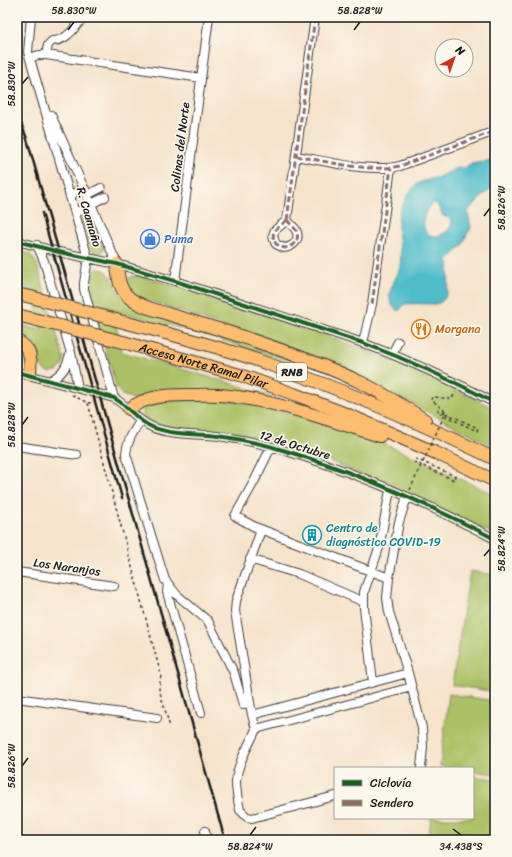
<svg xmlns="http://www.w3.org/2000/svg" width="512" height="857" viewBox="0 0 512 857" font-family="Sriracha,sans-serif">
<rect width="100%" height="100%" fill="#fbf7ec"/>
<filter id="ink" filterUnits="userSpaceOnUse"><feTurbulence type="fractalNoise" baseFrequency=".025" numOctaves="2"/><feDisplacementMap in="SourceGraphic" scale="8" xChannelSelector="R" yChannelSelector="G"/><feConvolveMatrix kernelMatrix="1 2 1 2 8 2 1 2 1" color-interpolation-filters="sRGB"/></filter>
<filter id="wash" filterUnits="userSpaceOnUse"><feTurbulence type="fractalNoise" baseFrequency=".012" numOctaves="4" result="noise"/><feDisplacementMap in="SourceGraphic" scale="16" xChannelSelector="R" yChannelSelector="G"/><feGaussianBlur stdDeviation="0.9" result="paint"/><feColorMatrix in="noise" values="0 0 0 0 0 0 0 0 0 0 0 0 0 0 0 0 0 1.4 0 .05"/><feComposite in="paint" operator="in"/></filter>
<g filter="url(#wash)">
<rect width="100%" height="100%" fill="#f6e3cc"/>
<!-- green -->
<path fill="#acc165" stroke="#646e40" d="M89,213l3,2 12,31 -1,5 -3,3h-4l-4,-3 -10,-31 3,-6z
M22,252l8,2 7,10 25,89c1,3 2,7 1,10 -1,7 -11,11 -17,8 -4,-2 -27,-30 -29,-34 -1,-3 0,-9 0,-13l24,6 -9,-40 -15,-4v-33z
M96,269c15,-1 19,15 24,26l162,60 19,9 -7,-1 -85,-27 -96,-26 9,42 118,34 76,26 -64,-16 -118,3 -12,-4 -6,-9 -26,-91c-2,-10 -3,-20 6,-26z
M133,276h7c121,34 243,74 355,133v38l-123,-64 -138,-53 -101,-35 -6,-5 -2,-9 2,-2z
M17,345l7,4c1,8 2,16 -7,18z
M159,400l75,1 47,10 45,13 66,23 103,48v40c-35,-16 -70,-32 -105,-47 -46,-22 -94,-43 -145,-52 -8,-1 -16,-3 -24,-4 -17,-2 -61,-2 -74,-12 -6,-5 -5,-10 -2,-16z
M470,571l25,4v117l-43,-7z
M449,694l46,7v73l-22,-3v-3h-21l-12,-2z
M473,776l22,3v61h-67l3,-22h42z"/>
<!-- water -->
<path fill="#50bcca" stroke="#366c73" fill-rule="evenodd" d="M495,158v26l-26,26 -1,3 3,14 -1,3 -3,4 -5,12 -13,13c-3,12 5,43 -14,45 -10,0 -21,-1 -31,0l-4,6h-4c-15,-16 1,-28 4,-44 3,-17 -5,-37 -1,-52 2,-7 11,-24 17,-29 6,-5 15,-5 22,-8 7,-2 13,-7 20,-9 2,0 3,0 6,0 3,-1 5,-4 8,-5 8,-2 15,-1 23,-5zM434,203l3,1 6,12 7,3 2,3c-1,10 -16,19 -25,11 -7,-6 -3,-27 7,-30z"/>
</g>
<g filter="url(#ink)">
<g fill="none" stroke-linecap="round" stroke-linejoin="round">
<!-- minor casing -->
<g stroke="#3d3a36" stroke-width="10">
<path id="minor" d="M31,17l-3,35 60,206 -4,25v6l30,109
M46,55l2,-10 4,-4c15,0 22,-13 32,-24
M30,58l9,-3h7l155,23
M51,115l36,80 30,69
M296,156c30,5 74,17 104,10l95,-35
M87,195l14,-7
M70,197l6,-5 9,-3
M91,204l14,-7
M75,212l13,-3 4,-2
M287,220l28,-203
M287,220c3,4 7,7 9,10 5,10 -3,17 -12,18l-8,-4c-8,-14 3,-16 11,-24z
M17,241l42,11 58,12 58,17 188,62c45,17 89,37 132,60
M37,245l7,16 27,92 7,35
M175,281l34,-264
M363,343l9,-39 19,-136
M392,354l6,-12
M17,372l97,26c14,8 23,23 38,29 20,8 44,7 66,9 23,3 46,8 68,15 72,22 142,53 209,88
M50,381c13,-8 16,-13 20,-27
M141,420c-8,12 -14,21 -15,34l39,126 12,15 31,26 26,52 9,32
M17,446l60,9
M271,447l-16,33 -20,36 20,11 134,51 10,-56 8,-25
M261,530l-25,71 -1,10 17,104 4,14c-7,17 -19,34 -20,53 0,9 2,19 4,28l7,7 5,1 83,-22
M250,559l49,15 65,28
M17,572l97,14
M389,578l-2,20 2,14 19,61 14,55 1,19 -2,21
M168,584l-1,8 34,121
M373,682l-9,-74v-16l15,-44 11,-58
M17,698l140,20
M252,715l156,-42
M256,729l156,-42
M205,831l2,9"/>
</g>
<!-- highway casing -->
<g stroke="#3d3a36" stroke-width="14">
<g id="highway">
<path d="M17,242l1,-1"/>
<path d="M117,264c1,14 2,26 14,35 10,8 25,11 37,15 26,8 52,15 78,24 39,13 79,27 116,45 22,11 43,24 63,37"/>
<path d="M17,294l14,3"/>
<path d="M17,315l20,5"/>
<path d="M116,320c53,14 106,27 158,46 75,26 149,58 221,93"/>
<path d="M17,341c15,7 14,18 13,33"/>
<path id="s1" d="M123,342l117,33 54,19 52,20 90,39 59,28"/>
<path d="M129,409c17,-13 38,-14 58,-14 14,0 29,-1 43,1 51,6 101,25 150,40"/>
</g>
</g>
<!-- path -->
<path stroke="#3d3a36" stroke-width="1.5" stroke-dasharray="3 3" stroke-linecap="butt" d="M72,395l16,8 73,272 -2,14 11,38
M88,403l8,-1
M445,413l-7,-3 -1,2 40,19 1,-3 -33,-15 1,-1 -15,-13 2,-2 19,2 3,-7
M410,490l11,-25 33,15 1,-4 -39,-17 -2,3 7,3"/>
<!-- minor -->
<use href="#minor" stroke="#fff" stroke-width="8"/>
<!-- highway -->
<use href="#highway" stroke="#fcbd6f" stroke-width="12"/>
<!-- rail -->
<path stroke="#1c1c1c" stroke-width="2.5" d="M17,113l10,26 198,701
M42,213l80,285"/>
<!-- highway-bridge casing -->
<g stroke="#3d3a36" stroke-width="14" stroke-linecap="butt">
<path id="highway-bridge" d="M31,297l85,23
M37,320l86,22"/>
</g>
<!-- path-bridge -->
<path stroke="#3d3a36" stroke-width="1.5" stroke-dasharray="3 3" stroke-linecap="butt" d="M423,462l21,-46"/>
<!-- highway-bridge -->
<use href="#highway-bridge" stroke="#fcbd6f" stroke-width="12"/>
<!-- quiet -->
<path stroke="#8d6e63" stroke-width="3" stroke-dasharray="6 3" stroke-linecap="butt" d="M296,156c30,5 74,17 104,10l95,-35
M287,220l28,-203
M287,220c3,4 7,7 9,10 5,10 -3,17 -12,18l-8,-4c-8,-14 3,-16 11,-24z
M372,304l19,-136"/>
<!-- cycleway casing -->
<g stroke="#fbf7ec" stroke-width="6">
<path id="cycleway" d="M17,241l42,11 58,12 58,17 188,62c45,17 89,37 132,60
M17,372l97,26c14,8 23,23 38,29 20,8 44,7 66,9 23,3 46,8 68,15 72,22 142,53 209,88"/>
</g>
<!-- cycleway -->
<use href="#cycleway" stroke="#1b5e20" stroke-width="4"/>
</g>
</g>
<!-- ticks -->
<path fill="none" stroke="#1c1c1c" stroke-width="1.5" d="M68,30l6,-8M354,30l6,-8M22,84l6,-7M484,216l6,-8M22,425l6,-8M484,556l6,-7M22,766l6,-8M453,829l8,6M250,835l6,-8"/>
<!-- icons -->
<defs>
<g id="shop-ring" transform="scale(1)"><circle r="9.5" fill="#fbf7ec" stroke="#3f7fe0" stroke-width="1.5"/><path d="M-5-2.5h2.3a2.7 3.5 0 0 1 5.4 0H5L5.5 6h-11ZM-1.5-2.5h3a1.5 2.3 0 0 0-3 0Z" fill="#3f7fe0"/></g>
<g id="restaurant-ring" transform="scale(1)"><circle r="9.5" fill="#fbf7ec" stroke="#e8710a" stroke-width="1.5"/><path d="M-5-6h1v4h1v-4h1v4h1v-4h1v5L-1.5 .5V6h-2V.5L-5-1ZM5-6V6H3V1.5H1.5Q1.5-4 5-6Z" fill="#e8710a"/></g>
<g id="building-ring" transform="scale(1)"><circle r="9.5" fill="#fbf7ec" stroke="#0f9aa8" stroke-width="1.5"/><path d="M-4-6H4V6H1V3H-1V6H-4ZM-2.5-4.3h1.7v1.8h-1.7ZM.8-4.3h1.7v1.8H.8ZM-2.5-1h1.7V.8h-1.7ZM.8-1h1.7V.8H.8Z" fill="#0f9aa8"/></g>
</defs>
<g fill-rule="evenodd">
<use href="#shop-ring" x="150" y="239"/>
<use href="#restaurant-ring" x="421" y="329"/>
<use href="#building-ring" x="312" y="535"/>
</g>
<g text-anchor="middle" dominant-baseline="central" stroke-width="3.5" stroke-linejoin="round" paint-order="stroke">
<!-- shield labels -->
<rect fill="#fbf7ec" stroke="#5f5e5a" stroke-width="1" x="277" y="363" width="30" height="18" rx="3"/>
<g font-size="11" font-weight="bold" fill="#1c1c1c">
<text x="292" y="372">RN8</text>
</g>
<!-- street labels -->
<g font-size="12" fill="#1c1c1c" stroke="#fbf7ec">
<text transform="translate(180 147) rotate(-83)">Colinas del Norte</text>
<text transform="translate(89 217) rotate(74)">R. Caamaño</text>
<text stroke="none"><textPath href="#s1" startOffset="84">Acceso Norte Ramal Pilar</textPath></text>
<text transform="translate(295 445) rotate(17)">12 de Octubre</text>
<text transform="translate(67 567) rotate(8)">Los Naranjos</text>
</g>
<!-- shop labels -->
<g font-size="12" fill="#366cbe" stroke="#fbf7ec" text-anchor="start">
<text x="164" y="239">Puma</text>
</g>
<!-- food labels -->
<g font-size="12" fill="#c56008" stroke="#fbf7ec" text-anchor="start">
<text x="435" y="329">Morgana</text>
</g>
<!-- culture labels -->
<g font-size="12" fill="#0d838f" stroke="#fbf7ec" text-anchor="start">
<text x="326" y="528">Centro de<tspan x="326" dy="14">diagnóstico COVID-19</tspan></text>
</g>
</g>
<!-- margin -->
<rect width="512" height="857" fill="none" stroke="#fbf7ec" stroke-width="44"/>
<!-- legend -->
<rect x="334" y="767" width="140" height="52" fill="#fbf7ec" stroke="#a29f99"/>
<rect x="342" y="780" width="20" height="6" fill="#1b5e20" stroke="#a29f99"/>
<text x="370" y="787" font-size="12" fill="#1c1c1c">Ciclovía</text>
<rect x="342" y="800" width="20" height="6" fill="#8d6e63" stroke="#a29f99"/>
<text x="370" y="807" font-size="12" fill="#1c1c1c">Sendero</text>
<!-- north arrow -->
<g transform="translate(454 58) rotate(40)"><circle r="19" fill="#fbf7ec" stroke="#a29f99"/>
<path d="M0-3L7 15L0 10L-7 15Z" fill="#c8321e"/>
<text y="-6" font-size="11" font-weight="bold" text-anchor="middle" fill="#1c1c1c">N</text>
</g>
<rect x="22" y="22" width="468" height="813" fill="none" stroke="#1c1c1c" stroke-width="1.5"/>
<g font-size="10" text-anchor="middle" fill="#1c1c1c">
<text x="74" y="14">58.830°W</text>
<text x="360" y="14">58.828°W</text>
<text transform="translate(11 84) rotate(-90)" y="4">58.830°W</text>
<text transform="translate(501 208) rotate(-90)" y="4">58.826°W</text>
<text transform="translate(11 425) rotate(-90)" y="4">58.828°W</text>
<text transform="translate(501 549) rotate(-90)" y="4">58.824°W</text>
<text transform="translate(11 766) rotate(-90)" y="4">58.826°W</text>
<text x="250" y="850">58.824°W</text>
<text x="461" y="850">34.438°S</text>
</g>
</svg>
